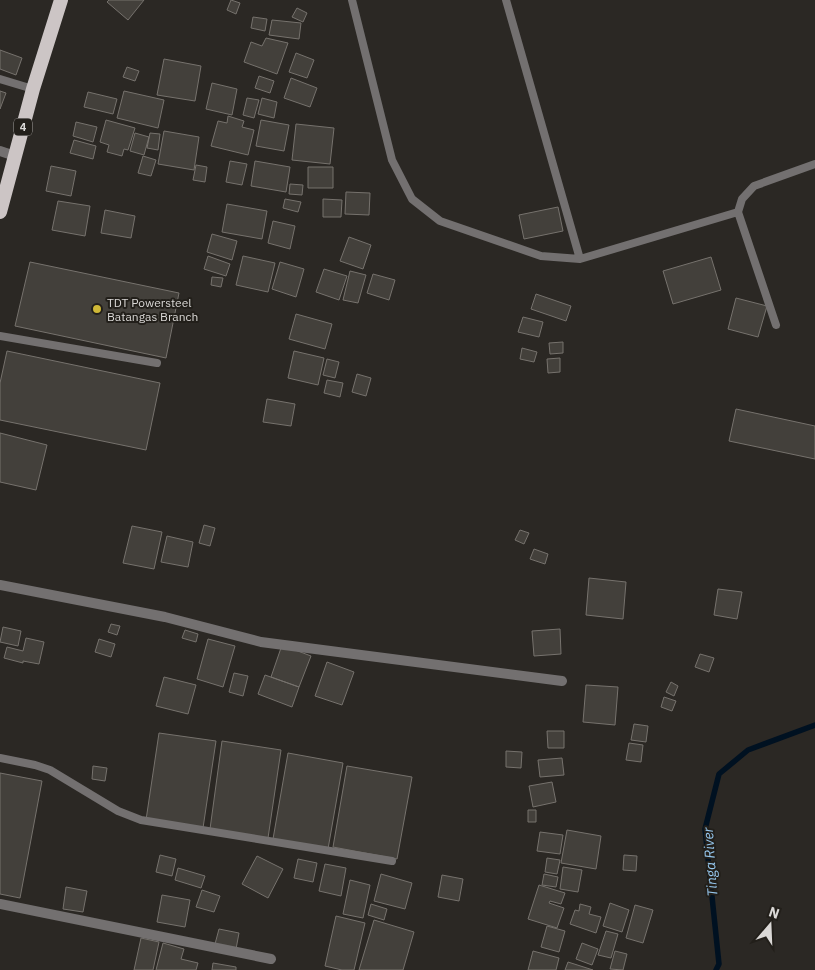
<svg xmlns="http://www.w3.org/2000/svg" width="815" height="970" viewBox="0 0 815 970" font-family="'IBM Plex Sans',sans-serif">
<rect width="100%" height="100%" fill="#2b2824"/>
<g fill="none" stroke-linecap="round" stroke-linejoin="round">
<!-- stream -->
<path stroke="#001121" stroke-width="5.5" d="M716,970l3,-6 -14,-135 14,-55 29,-24 67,-25"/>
</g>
<!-- building -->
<path fill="#43403b" stroke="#76726d" d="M109,0h35l-16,20 -21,-18z
M231,0l9,3 -4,11 -9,-4z
M297,8l10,5 -4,9 -11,-5z
M253,17l14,2 -2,12 -14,-3z
M272,20l29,3 -2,16 -30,-4z
M266,38l22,5 -11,31 -33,-12 7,-20 11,4z
M0,50l22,8 -6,17 -16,-6z
M296,53l18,7 -7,18 -18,-6z
M164,59l37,7 -6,35 -38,-6z
M127,67l12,4 -4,10 -12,-4z
M259,76l15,5 -4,12 -15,-5z
M291,78l26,10 -7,19 -26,-9z
M212,83l25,6 -5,26 -26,-6z
M0,91l6,2 -6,16z
M124,91l40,9 -6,28 -41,-10z
M88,92l29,7 -4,15 -29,-7z
M247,98l12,2 -5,18 -11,-3z
M262,98l15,4 -3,16 -16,-4z
M228,116l16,5 -2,6 12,3 -6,25 -37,-9 7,-25 9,2z
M106,120l29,8 -7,22 -4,-1 -2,7 -15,-4 2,-7 -9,-3z
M261,120l28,5 -5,26 -28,-5z
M76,122l21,5 -4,15 -20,-6z
M296,124l38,4 -4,36 -38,-4z
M164,131l35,6 -5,33 -36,-6z
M135,133l14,4 -5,18 -14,-4z
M150,133l10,1 -2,16 -11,-2z
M74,140l22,6 -3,13 -23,-6z
M143,156l13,4 -5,16 -13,-3z
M230,161l17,3 -5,21 -16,-3z
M255,161l35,6 -4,25 -35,-6z
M196,165l11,2 -2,15 -12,-2z
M51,166l25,5 -5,25 -25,-5z
M308,167h25v21h-25z
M290,184l13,1 -1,10 -13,-1z
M346,192l24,1 -1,22 -24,-1z
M285,199l16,3 -3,10 -15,-4z
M323,199l19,1 -1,17h-18z
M58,201l32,5 -5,30 -33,-6z
M227,204l40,7 -5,28 -40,-7z
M558,207l5,24 -39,8 -5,-24z
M105,210l30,6 -4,22 -30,-5z
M273,221l22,5 -5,23 -22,-6z
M212,234l25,7 -5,19 -25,-8z
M349,237l22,8 -8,24 -23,-8z
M208,256l22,8 -4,12 -22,-7z
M243,256l32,7 -7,29 -32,-7z
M711,257l10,33 -48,14 -10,-33z
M30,262l149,31 -13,65 -151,-32z
M280,262l24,7 -8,28 -24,-8z
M324,269l23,7 -8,24 -23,-8z
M350,271l16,4 -8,28 -15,-3z
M373,274l22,6 -6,20 -22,-7z
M212,277l11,1 -2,9 -10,-2z
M536,294l35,12 -5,15 -35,-12z
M736,298l31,8 -9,31 -30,-8z
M296,314l36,10 -7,25 -36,-10z
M523,317l20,5 -4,15 -21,-5z
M563,342v11l-13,1 -1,-11z
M522,348l15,4 -3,10 -14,-3z
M7,351l153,32 -14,67 -146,-30v-37z
M294,351l30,7 -6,27 -30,-7z
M560,358v14l-12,1 -1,-14z
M327,359l12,3 -4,16 -12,-3z
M357,374l14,4 -5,18 -14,-4z
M327,380l16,3 -3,14 -16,-4z
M267,399l28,5 -4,22 -28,-4z
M736,409l79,17v33l-86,-18z
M0,433l47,12 -11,45 -36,-8z
M204,525l11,3 -5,18 -11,-3z
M132,526l30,6 -8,37 -31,-6z
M520,530l9,3 -5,11 -9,-4z
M167,536l26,6 -5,25 -27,-5z
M534,549l14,5 -3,10 -15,-5z
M589,578l37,4 -3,37 -37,-4z
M718,589l24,3 -5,27 -23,-4z
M111,624l9,2 -3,9 -9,-3z
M3,627l18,4 -3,15 -18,-4z
M560,629l1,25 -27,2 -2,-25z
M185,630l13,4 -2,8 -14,-4z
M26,638l18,4 -5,22 -16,-3v2l-19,-5 3,-11 16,4z
M99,639l16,5 -4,13 -16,-5z
M208,639l27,7 -12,41 -26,-8z
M282,645l29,11 -12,31 -28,-10z
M700,654l14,4 -5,14 -14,-5z
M327,662l27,10 -12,33 -27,-9z
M234,673l14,3 -5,20 -14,-4z
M265,675l34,12 -7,20 -34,-13z
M164,677l32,8 -8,29 -32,-8z
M671,682l7,4 -4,10 -8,-4z
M586,685l32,2 -3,38 -32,-3z
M664,697l12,4 -4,10 -11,-4z
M634,724l14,2 -2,16 -15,-2z
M547,731h17v17h-16z
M159,733l57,8 -13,87 -57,-8z
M222,741l59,9 -13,88 -58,-9z
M629,743l14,2 -2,17 -15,-2z
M506,751l16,1 -1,16 -15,-1z
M288,753l55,10 -15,86 -55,-10z
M562,758l2,17 -24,2 -2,-17z
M93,766l14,2 -2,13 -13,-2z
M347,766l65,11 -15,82 -64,-12z
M0,773l42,8 -22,117 -20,-4z
M552,782l4,20 -23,5 -4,-21z
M528,810h8v12h-8z
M567,830l34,6 -5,33 -35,-6z
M540,832l23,3 -3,19 -23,-3z
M160,855l16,4 -4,17 -16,-4z
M624,855l13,1 -1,15 -13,-1z
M257,856l26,13 -15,29 -26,-14z
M547,858l13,2 -3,14 -12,-2z
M298,859l19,4 -4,19 -19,-4z
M325,864l21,4 -5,28 -22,-5z
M563,867l19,3 -4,22 -18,-3z
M178,868l27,8 -4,12 -26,-8z
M381,874l31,9 -7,26 -31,-8z
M544,874l14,3 -2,10 -14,-2z
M442,875l21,4 -4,22 -21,-4z
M350,880l20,5 -7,33 -20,-4z
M539,885l26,8 -4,11 -11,-3 -1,2 15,5 -7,20 -29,-9z
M66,887l21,4 -4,21 -20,-3z
M202,890l18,6 -6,16 -18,-5z
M162,895l28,5 -5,27 -28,-5z
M610,903l19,7 -7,22 -19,-6z
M371,904l16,5 -3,11 -16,-5z
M580,904l11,3 -2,7 12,3 -5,16 -26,-9 5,-14 4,1z
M635,905l18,5 -10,33 -17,-5z
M336,916l29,7 -11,47h-12l-17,-4z
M374,920l40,12 -11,38h-44z
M547,926l18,5 -6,21 -18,-5z
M219,929l20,4 -3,16 -21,-5z
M606,931l12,3 -7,24 -13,-3z
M141,938l18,4 -6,28h-19z
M163,943l21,6 -3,10 17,4 -2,7h-40z
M582,943l16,6 -6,16 -16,-6z
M533,951l26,7 -3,12h-28z
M615,951l12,3 -4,16 -13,-1z
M568,962l25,8h-28z
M213,963l23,4v3h-24z"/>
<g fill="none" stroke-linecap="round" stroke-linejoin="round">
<!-- service -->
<path stroke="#737070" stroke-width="8" d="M352,0l40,160 20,39 28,22 101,35 39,3 158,-47
M506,0l74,259
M0,79l33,10
M776,325l-38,-113 4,-13 12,-13 61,-22
M0,336l157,27
M0,758l35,7 15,5 68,41 23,9 251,41"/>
<!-- minor -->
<path stroke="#737070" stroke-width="10" d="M0,151l15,5
M0,585l165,32 96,25 301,39
M0,904l271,55"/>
<!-- trunk -->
<path stroke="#ccc5c5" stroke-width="14" d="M0,212l33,-123 28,-89"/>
</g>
<!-- markers -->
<circle fill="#cfb837" stroke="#221f1a" stroke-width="2" cx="97" cy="309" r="5"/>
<g text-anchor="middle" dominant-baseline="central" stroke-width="4" stroke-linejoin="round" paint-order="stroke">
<!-- shield labels -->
<rect fill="#221f1a" stroke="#a3a09e" stroke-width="1" x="14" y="118.5" width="18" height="17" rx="4"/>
<g font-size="11" font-weight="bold" fill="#dad8d6">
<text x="23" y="127">4</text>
</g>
<!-- poi labels -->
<g font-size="12" fill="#dad8d6" stroke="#221f1a" text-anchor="start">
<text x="107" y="302">TDT Powersteel<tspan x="107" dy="14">Batangas Branch</tspan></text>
</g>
<!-- water labels -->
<g font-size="14" font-style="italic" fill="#96c7ee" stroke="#221f1a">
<text transform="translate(710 862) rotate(-94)">Tinga River</text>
</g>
</g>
<!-- north arrow -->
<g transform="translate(770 925) rotate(19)" stroke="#221f1a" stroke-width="4" paint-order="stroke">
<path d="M0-4L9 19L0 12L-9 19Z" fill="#dad8d6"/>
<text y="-8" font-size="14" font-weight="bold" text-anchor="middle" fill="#dad8d6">N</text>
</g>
</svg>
